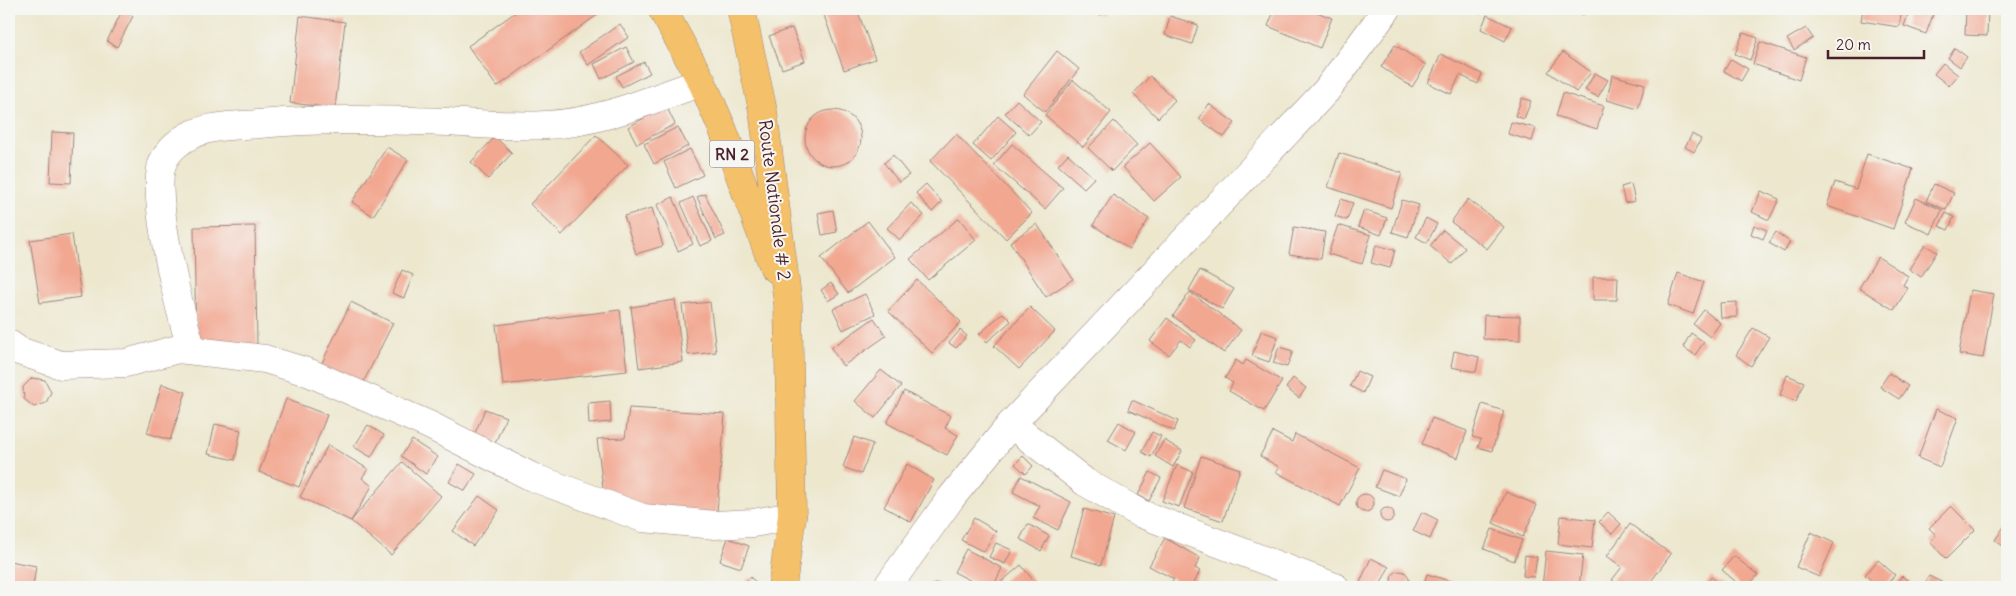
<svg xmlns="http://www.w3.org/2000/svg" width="2016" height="596" viewBox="0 0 2016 596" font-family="Delius,sans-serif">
<rect width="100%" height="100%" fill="#f6f6f2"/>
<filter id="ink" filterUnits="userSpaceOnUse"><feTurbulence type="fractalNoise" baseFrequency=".02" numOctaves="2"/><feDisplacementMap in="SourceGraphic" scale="10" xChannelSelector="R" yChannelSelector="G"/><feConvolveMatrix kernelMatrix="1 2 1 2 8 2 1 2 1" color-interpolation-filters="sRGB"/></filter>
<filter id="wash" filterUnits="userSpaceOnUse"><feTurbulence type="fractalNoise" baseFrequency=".0096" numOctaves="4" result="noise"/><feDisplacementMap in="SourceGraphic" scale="20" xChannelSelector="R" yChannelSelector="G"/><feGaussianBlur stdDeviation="1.12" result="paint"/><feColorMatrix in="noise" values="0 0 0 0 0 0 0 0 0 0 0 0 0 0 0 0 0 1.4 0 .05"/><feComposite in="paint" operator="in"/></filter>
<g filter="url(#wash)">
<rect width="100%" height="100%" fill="#ece7cd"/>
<g id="blocks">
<!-- building -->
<path fill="#f2a791" d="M301,9h58v2h-58z
M520,9h77l3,4 -103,74 -29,-41z
M824,9h33l18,50 -31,11 -22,-60z
M1080,9h23l-2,6z
M1275,9h34l23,9 -12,30 -52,-22z
M1463,9h18v4z
M1575,9h12l-4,6z
M1863,9h39l-3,18 -38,-6z
M1910,9h25l-9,25 -22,-8z
M1966,9h22l-1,27 -22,-1z
M122,11l11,5 -16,31 -10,-6z
M1487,15l25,12 -7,14 -24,-12z
M300,16l45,6 -10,86 -45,-5z
M1170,16l28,9 -6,19 -27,-9z
M620,24l9,13 -41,28 -9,-13z
M792,28l13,33 -23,8 -13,-33z
M1806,28l7,10 -19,12 -7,-11z
M1743,33l15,5 -8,22 -15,-6z
M1760,42l46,15 -7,23 -46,-16z
M1395,45l31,20 -14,22 -31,-20z
M626,47l8,15 -33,17 -7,-15z
M1955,48l12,9 -7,10 -12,-9z
M1057,51l22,18 -34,43 -22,-18z
M1563,52l28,20 -15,20 -28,-20z
M1441,54l41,20 -4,10 -18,-9 -9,19 -23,-11z
M1731,59l17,10 -7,12 -17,-10z
M644,62l6,11 -28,14 -6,-11z
M1943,63l15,12 -9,11 -15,-12z
M1595,73l13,7 -10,17 -13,-7z
M1612,75l33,9 -7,25 -31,-9z
M1150,76l25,24 -17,18 -25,-24z
M1073,80l38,32 -28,35 -38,-32z
M1563,93l41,13 -7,23 -41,-13z
M1522,98l9,3 -7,18 -9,-3z
M1017,100l24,22 -12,13 -24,-22z
M1209,104l26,19 -11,14 -25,-18z
M666,106l9,18 -38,20 -9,-17z
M805 138a28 28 0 1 1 56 0a28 28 0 1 1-56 0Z
M998,116l18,16 -25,29 -18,-16z
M1114,121l23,24 -25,26 -24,-23z
M1511,122l25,6 -4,13 -24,-7z
M678,127l10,19 -34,18 -10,-20z
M52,132l21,1 -2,50 -21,-1z
M956,134l76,79 -26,26 -76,-78z
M1692,134l9,5 -7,13 -9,-5z
M596,135l32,30 -66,70 -32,-31z
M495,137l17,16 -24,26 -17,-17z
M1150,143l31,34 -27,24 -31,-34z
M1012,144l51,44 -18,21 -51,-44z
M387,147l21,13 -35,56 -21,-14z
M690,149l13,26 -27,13 -12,-26z
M1339,153l63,20 -11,35 -63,-21z
M1068,154l26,24 -10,10 -26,-23z
M1867,154l46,15 -20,60 -66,-23 8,-24 21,7z
M893,155l16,20 -10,7 -15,-19z
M926,184l16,18 -10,10 -16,-19z
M1631,184l4,17 -10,2 -4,-16z
M1934,184l20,9 -8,17 -20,-9z
M1761,191l18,8 -10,21 -17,-8z
M705,194l20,41 -9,4 -19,-42z
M1113,195l36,24 -20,30 -36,-24z
M673,197l20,47 -15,7 -21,-46z
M693,197l19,44 -12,5 -19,-43z
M1916,198l26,12 -11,24 -26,-12z
M1341,199l12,4 -6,17 -12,-4z
M1468,199l36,28 -17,22 -36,-27z
M1402,200l17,5 -11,32 -16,-5z
M911,203l13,12 -24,25 -13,-12z
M652,208l11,38 -27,8 -12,-38z
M833,210l4,22 -15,3 -4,-22z
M1364,210l23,8 -6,17 -23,-8z
M1946,213l8,4 -6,13 -9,-4z
M959,218l17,22 -48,40 -18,-21z
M1426,218l11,6 -10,19 -11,-6z
M868,221l27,36 -47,36 -27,-35z
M1037,224l36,55 -27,18 -36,-55z
M1338,225l33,10 -9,29 -34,-10z
M1754,225l13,5 -4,9 -12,-5z
M255,226l2,119 -61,1 -2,-119z
M1294,227l31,5 -4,27 -32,-5z
M1443,230l22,18 -13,16 -22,-18z
M1776,232l14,10 -6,10 -15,-9z
M72,234l9,63 -41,6 -10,-63z
M1376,245l19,5 -5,18 -19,-5z
M1925,245l12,7 -16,25 -12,-8z
M1878,257l30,19 -5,9 5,3 -14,22 -35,-22z
M402,270l11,5 -9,23 -12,-5z
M1200,270l34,19 -12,20 -33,-19z
M1678,273l26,9 -11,32 -25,-9z
M1593,277h25l-1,23h-24z
M917,280l44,42 -29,31 -44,-42z
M831,283l8,11 -11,7 -7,-11z
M1970,290l24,4 -11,64 -24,-4z
M1190,292l51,38 -17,23 -51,-37z
M865,294l10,20 -32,16 -10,-21z
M675,300l8,62 -44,6 -8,-61z
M351,302l42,21 -32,64 -41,-20z
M710,302l6,50 -28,3 -6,-50z
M1737,302v15l-16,1 -1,-15z
M1030,307l25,24 -36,38 -25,-23z
M620,310l7,61 -124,14 -7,-60z
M1704,310l16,13 -10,14 -17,-13z
M1003,313l8,8 -24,21 -8,-8z
M1484,315l36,1v24l-37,-1z
M874,318l12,18 -43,30 -12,-18z
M1167,318l29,22 -6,7 -9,-7 -12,15 -19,-14z
M1753,328l16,9 -18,29 -15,-11z
M960,330l7,6 -11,12 -7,-5z
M1261,331l17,6 -9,25 -17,-6z
M1691,333l13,9 -9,13 -12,-8z
M1279,347l14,4 -6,16 -14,-4z
M1454,351l25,6 -3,15 -25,-5z
M1236,360l7,5 3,-5 36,21 -18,30 -35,-20 4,-8 -8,-5z
M881,370l20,16 -26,32 -20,-17z
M1357,371l13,6 -7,16 -13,-7z
M1889,373l19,13 -9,13 -19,-12z
M1787,375l17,7 -8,19 -16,-6z
M32,378l13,2 6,12 -5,11 -12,4 -10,-8 -1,-12z
M1293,378l13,10 -7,10 -13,-10z
M162,384l24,8 -16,48 -23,-7z
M904,391l47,25 -6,12 13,7 -11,20 -60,-32z
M286,399l41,16 -28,72 -40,-15z
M1132,400l46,21 -4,10 -46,-21z
M610,401l1,21 -22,2 -1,-21z
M1482,404l22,7 -12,40 -14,-4 3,-8 -9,-2z
M629,408l96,6 -9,110 -111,-19 -8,-66 28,-1z
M485,409l21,8 -15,36 -21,-8z
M1936,409l22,9 -18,49 -22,-9z
M1432,418l35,13 -9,27 -36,-14z
M1119,422l17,10 -10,18 -18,-10z
M215,424l26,6 -6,30 -27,-6z
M368,425l16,10 -13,22 -17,-10z
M1152,432l9,4 -10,21 -9,-5z
M1273,432l19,10 3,-8 65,34 -20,38 -64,-34 3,-5 -19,-11z
M854,437l19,7 -12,30 -18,-7z
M412,440l26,17 -12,17 -25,-18z
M1164,440l18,11 -9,16 -18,-11z
M328,445l40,24 -6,9 10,8 -21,35 -51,-24z
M1023,456l10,10 -7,8 -11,-10z
M1201,456l39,13 -17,52 -39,-13z
M402,462l39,34 -50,59 -40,-34z
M459,464l17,10 -11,17 -16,-9z
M907,464l27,16 -23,42 -27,-15z
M1177,465l16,7 -14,35 -17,-6z
M1382,470l24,9 -7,17 -24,-9z
M1150,472l11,6 -12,23 -11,-6z
M1021,476l50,26 -13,28 -25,-12 7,-12 -27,-14z
M1506,492l31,13 -14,32 -30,-14z
M1356 503a9 9 0 1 1 18 0a9 9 0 1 1-18 0Z
M479,496l20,14 -26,36 -20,-15z
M1951,506l24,24 -29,29 -16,-17 6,-7 -7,-7z
M1380 515a7 7 0 1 1 14 0a7 7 0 1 1-14 0Z
M1084,509l30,9 -13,47 -30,-9z
M1422,512l16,8 -8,19 -17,-8z
M1608,512l13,12 -9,10 -13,-12z
M1561,516l34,4 -3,28 -34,-4z
M974,518l22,13 -12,21 -23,-12z
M2007,522v27l-12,-9z
M1028,524l21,12 -8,15 -21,-12z
M1630,524l41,30 -24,33h-24l-11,-7 10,-13 -15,-11z
M1492,529l30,11 -8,21 -30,-12z
M1811,532l23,11 -15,34 -23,-10z
M728,538l21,8 -8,22 -21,-7z
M1165,538l35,20 -5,10 5,3 -8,16h-23l5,-8 -25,-13z
M996,543l16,7 -7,14 -16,-7z
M966,549l36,19 -9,19h-10l-29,-15z
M1546,551l37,4 -4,32h-37z
M1525,555l12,2 -3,20 -11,-1z
M1734,556l24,19 -11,12h-5l-20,-17z
M1371,558l18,9 -10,20h-8l-11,-5z
M1878,560l17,15 -11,12h-5l-14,-12z
M9,561l27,5 -3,21h-24z
M1021,565l16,20 -3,2h-31l-3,-4z
M1391 580a9 9 0 1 1 18 0a9 9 0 1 1-18 0Z
M1427,574l26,8 -2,5h-28z
M1902,576l9,7 -4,4h-14z
M1929,576l23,11h-29z
M750,577l8,7 -3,3h-15z
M1711,577l14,10h-21z
M936,583l3,1 6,3h-16z"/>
</g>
</g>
<g filter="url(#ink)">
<use href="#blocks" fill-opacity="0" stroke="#9b837c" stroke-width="1"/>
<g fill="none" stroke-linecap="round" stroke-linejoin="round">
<!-- minor casing -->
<g stroke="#9b837c" stroke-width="29">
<path id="minor" d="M9,344l10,7 42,14 65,-2 52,-14 87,10 45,14 119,52 103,52 111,41 72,7 38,-2 39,-7
M192,350c-11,-34 -43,-158 -29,-188 5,-12 18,-23 30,-28 20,-9 45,-8 66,-10 63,-6 126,-4 189,-2 32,2 66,5 98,3 54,-2 106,-26 156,-43
M1011,424l74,58 54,31 196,74
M887,587l64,-89 60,-74 315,-333 61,-82"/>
</g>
<!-- major casing -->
<g stroke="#9b837c" stroke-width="29">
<path id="major" d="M662,9l40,73 21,48 51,138
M741,9l22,102 25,193 4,212 -10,71"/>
</g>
<!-- minor -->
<use href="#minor" stroke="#fff" stroke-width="28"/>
<!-- major -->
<use href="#major" stroke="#f4c16a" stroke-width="28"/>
</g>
</g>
<g text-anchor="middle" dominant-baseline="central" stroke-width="4" stroke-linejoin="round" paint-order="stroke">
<!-- shield labels -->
<rect fill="#f6f6f2" stroke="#7e6067" stroke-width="1" x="709.5" y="140.5" width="45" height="27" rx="4"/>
<g font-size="16" font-weight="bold" fill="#4a1f2b">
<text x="732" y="154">RN 2</text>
</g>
<!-- street labels -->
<g font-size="18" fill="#4a1f2b" stroke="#f6f6f2">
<text transform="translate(775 200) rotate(83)">Route Nationale # 2</text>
</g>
</g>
<!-- margin -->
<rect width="2016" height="596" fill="none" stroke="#f6f6f2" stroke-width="30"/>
<!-- scale -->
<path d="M1828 50v8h96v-8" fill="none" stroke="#4a1f2b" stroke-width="2.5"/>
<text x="1836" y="50" font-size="15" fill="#4a1f2b" stroke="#f6f6f2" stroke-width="4" paint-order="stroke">20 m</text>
</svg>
